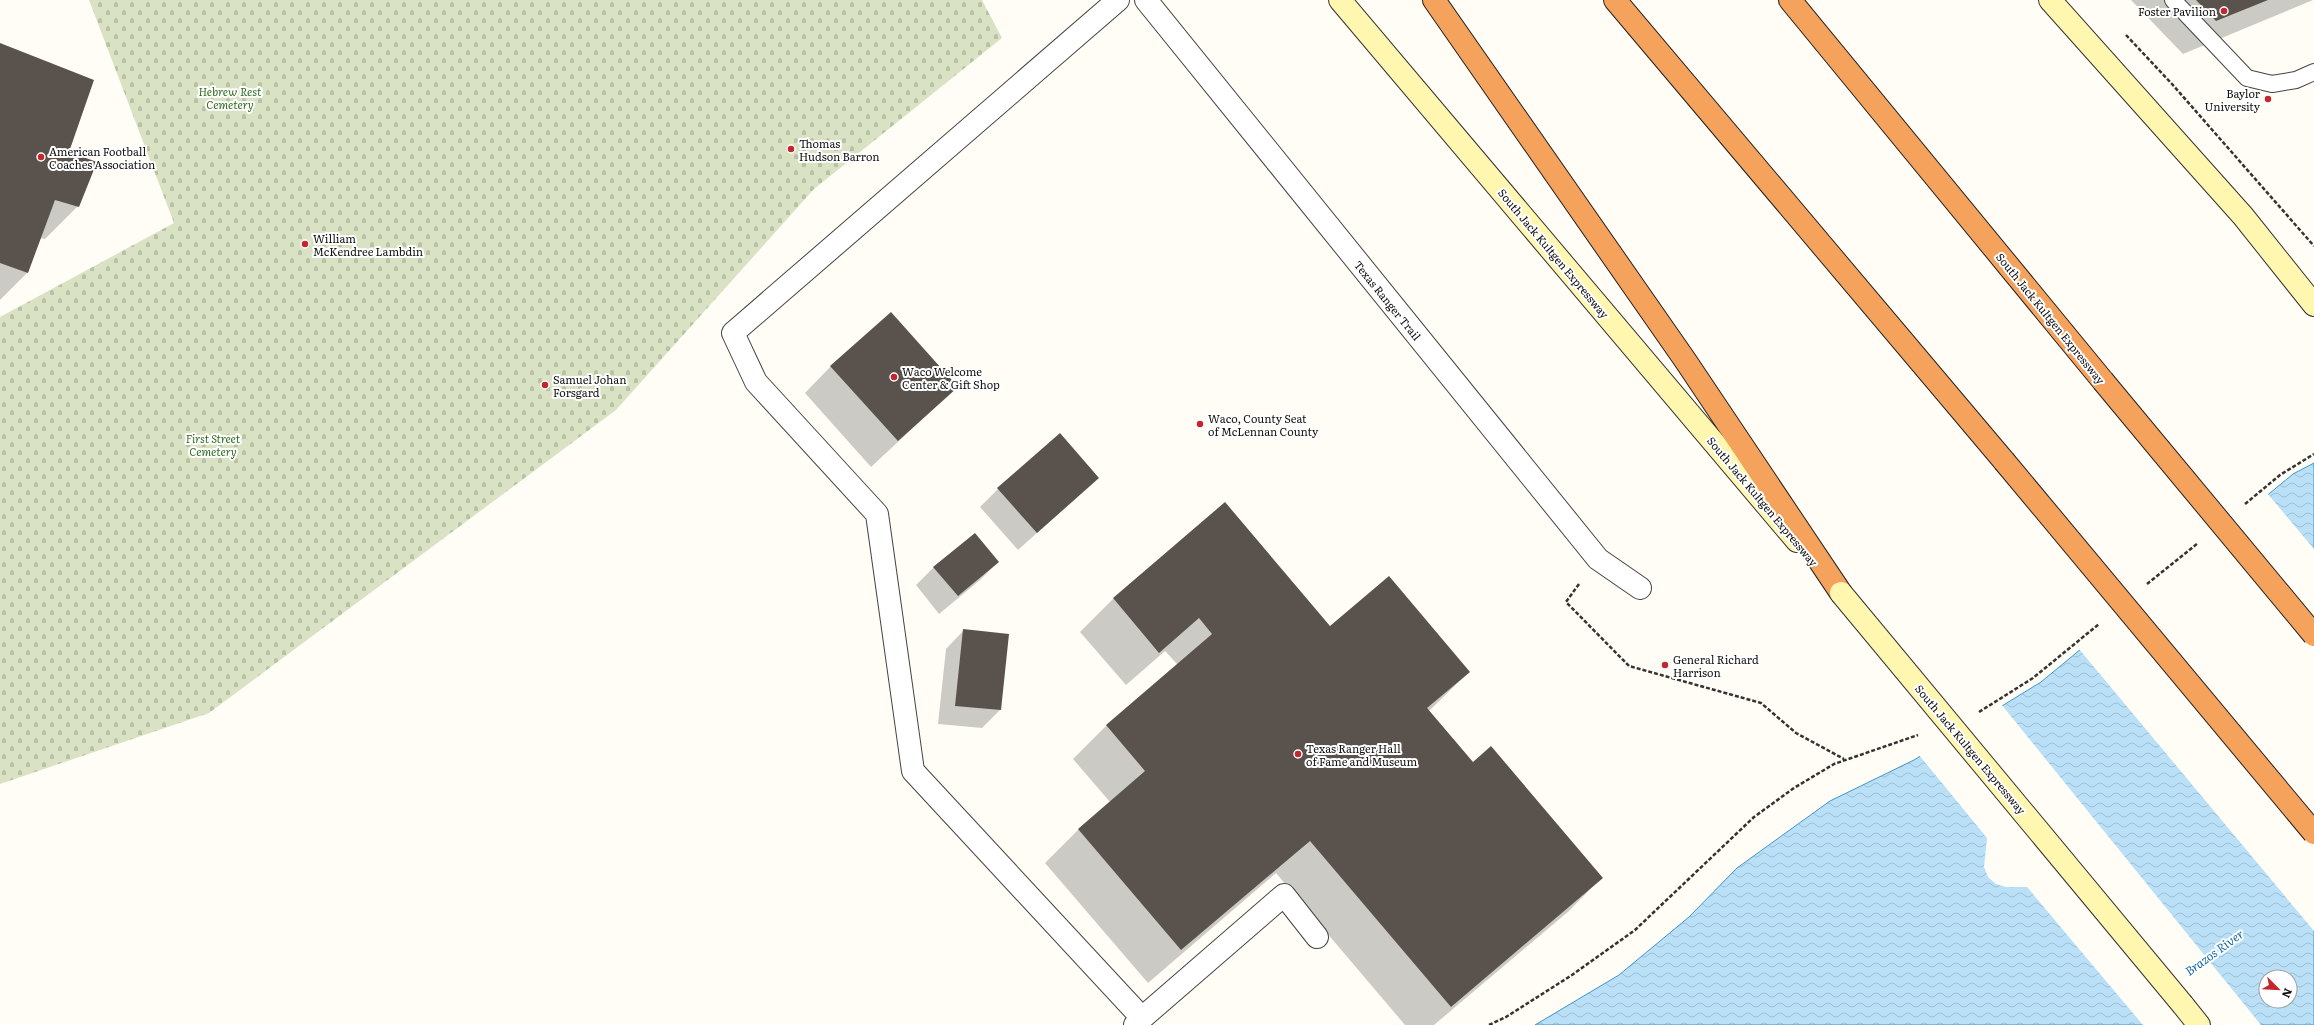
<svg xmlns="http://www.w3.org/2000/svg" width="2314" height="1025" viewBox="0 0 2314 1025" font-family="Literata,serif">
<defs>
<pattern id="cemetery-stones" width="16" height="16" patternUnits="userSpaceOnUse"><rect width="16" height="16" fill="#d9e3c4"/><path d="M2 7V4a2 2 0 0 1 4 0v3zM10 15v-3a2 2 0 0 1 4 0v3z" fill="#b9c2a7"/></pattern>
<pattern id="water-waves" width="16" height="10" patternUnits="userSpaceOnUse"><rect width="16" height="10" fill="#b9e0f7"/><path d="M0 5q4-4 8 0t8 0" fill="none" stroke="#9ebfd3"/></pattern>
</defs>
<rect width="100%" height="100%" fill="#fffdf5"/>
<!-- cemetery -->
<path fill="url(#cemetery-stones)" d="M89,0h893l20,38 -188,151 -198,221 -407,303 -209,71v-467l174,-94z"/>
<!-- water -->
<path fill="url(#water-waves)" stroke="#3f96cf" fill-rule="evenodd" d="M2314,463v562h-779l84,-50 70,-58 48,-49 93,-67 84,-41 127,-78 252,-208zM2266,977h24v24h-24z"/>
<!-- pier -->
<path fill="#fffdf5" d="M2267,493l47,56v382l-235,-282z
M2001,704l260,321h-118l-116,-138h-21l-10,-3 -8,-7 -4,-10 3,-29 -68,-83z"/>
<!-- shadow -->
<path fill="#0003" d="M2131,0h182l-130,54z
M0,44l67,109 11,53 -33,33 -5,-1 -13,35 -27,27z
M831,366l126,21 -86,80 -66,-74z
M1098,478l-80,72 -38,-43 18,-18z
M1225,503l105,124 139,45 -40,39 44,52 128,115 -32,33 -135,114h-29l-129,-152 -128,110 -103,-120 33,-33 32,-28 -37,-43 33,-33 72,-61 -13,-14 -39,34 -46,-53 33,-33z
M998,562l-18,18 -41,34 -23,-29 18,-18z
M964,630l44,5 -8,75 -18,18 -44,-4 8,-75z"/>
<!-- building -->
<path fill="#5a524d" d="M2196,0h72l-52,21z
M0,43l94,37 -25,72 28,10 -18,45 -24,-7 -27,73 -28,-10z
M891,312l67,75 -60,54 -68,-75z
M1060,433l39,45 -62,55 -40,-45z
M1225,502l105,124 59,-50 81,96 -43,36 46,54 18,-16 112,132 -152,129 -141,-166 -129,109 -103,-121 67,-58 -39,-46 106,-91 -13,-16 -40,35 -46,-55z
M975,533l24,29 -41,34 -25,-29z
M963,629l46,5 -8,76 -46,-4z"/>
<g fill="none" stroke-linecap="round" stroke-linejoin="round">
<!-- lane casing -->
<g stroke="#444" stroke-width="18">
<path id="lane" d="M2173,0l74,78 25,6 24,-4 18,-8"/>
</g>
<!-- street casing -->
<g stroke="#444" stroke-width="24">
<path id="street" d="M1118,0l-385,333 23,49 121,132 36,257 229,247 -7,7
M1146,0l452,559 42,29
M1142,1018l142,-123 33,42"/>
</g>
<!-- secondary casing -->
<g stroke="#333" stroke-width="24">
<path id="secondary" d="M1340,0l457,541
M2050,0l193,216 71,89
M2183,1005l16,20"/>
</g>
<!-- highway casing -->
<g stroke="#222" stroke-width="24">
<path id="highway" d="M1434,0l251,360 156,233
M1615,0l389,461
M1790,0l313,381"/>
</g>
<!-- path -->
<path stroke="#333" stroke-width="2.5" stroke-dasharray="4 2" stroke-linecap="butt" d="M2126,35l46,49 142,162
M2245,504l35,-29 34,-21
M1579,584l-13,18 63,64 132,37 35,30 48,26
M2147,584l51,-41
M1979,712l54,-34 66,-54
M1489,1025l17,-8 66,-42 63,-45 119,-113 40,-29 40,-24 84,-29"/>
<!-- lane -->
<use href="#lane" stroke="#fff" stroke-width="16"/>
<!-- street -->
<use href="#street" stroke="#fff" stroke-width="22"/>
<!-- secondary -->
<use href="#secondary" stroke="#fff6b0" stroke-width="22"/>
<!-- highway -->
<use href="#highway" stroke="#f5a25d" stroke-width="22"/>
<!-- secondary-bridge casing -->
<g stroke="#333" stroke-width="24" stroke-linecap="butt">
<path id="secondary-bridge" d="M1841,593l342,412"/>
</g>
<!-- highway-bridge casing -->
<g stroke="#222" stroke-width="24" stroke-linecap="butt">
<path id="highway-bridge" d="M2103,381l211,254
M2004,461l310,372"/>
</g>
<!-- secondary-bridge -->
<use href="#secondary-bridge" stroke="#fff6b0" stroke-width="22"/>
<!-- highway-bridge -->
<use href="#highway-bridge" stroke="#f5a25d" stroke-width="22"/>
</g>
<!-- markers -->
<g fill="#c4262e" stroke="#fff" stroke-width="1.5">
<circle cx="2224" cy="11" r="4"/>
<circle cx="2268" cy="99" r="4"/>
<circle cx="791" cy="149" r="4"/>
<circle cx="41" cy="157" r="4"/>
<circle cx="305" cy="244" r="4"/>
<circle cx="894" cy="377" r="4"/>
<circle cx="545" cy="385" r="4"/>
<circle cx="1200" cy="424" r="4"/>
<circle cx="1665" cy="665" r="4"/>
<circle cx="1298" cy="754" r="4"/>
</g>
<g text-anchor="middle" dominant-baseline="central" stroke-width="4" stroke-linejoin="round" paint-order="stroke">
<!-- poi labels -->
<g font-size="11" fill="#111" stroke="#fff" text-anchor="start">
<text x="2216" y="11" text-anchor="end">Foster Pavilion</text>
<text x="2260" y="93" text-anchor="end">Baylor<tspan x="2260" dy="13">University</tspan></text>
<text x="799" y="143">Thomas<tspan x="799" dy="13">Hudson Barron</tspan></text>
<text x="49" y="151">American Football<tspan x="49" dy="13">Coaches Association</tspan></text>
<text x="313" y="238">William<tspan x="313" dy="13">McKendree Lambdin</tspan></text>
<text x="902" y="371">Waco Welcome<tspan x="902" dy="13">Center &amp; Gift Shop</tspan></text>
<text x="553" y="379">Samuel Johan<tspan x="553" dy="13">Forsgard</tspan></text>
<text x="1208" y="418">Waco, County Seat<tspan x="1208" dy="13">of McLennan County</tspan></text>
<text x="1673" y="659">General Richard<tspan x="1673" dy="13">Harrison</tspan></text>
<text x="1306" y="748">Texas Ranger Hall<tspan x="1306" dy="13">of Fame and Museum</tspan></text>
</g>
<!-- park labels -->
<g font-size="11" font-style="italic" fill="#2f6b1f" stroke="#fff">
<text x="230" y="91">Hebrew Rest<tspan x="230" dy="13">Cemetery</tspan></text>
<text x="213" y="438">First Street<tspan x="213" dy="13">Cemetery</tspan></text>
</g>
<!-- street labels -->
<g font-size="11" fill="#111" stroke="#fff">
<text transform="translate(1554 253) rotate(50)">South Jack Kultgen Expressway</text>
<text transform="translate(1388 300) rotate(51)">Texas Ranger Trail</text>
<text transform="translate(2051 318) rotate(51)">South Jack Kultgen Expressway</text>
<text transform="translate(1763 501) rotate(50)">South Jack Kultgen Expressway</text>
<text transform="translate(1971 749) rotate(50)">South Jack Kultgen Expressway</text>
</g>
<!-- water labels -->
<g font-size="12" font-style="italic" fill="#1768a6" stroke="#fff">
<text transform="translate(2214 952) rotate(-36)">Brazos River</text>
</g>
</g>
<!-- north arrow -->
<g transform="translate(2278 989) rotate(114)"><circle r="19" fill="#ffffff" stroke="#a0a0a0"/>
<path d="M0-3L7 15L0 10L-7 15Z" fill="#c4262e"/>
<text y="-6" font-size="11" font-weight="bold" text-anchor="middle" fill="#111111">N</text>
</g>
</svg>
